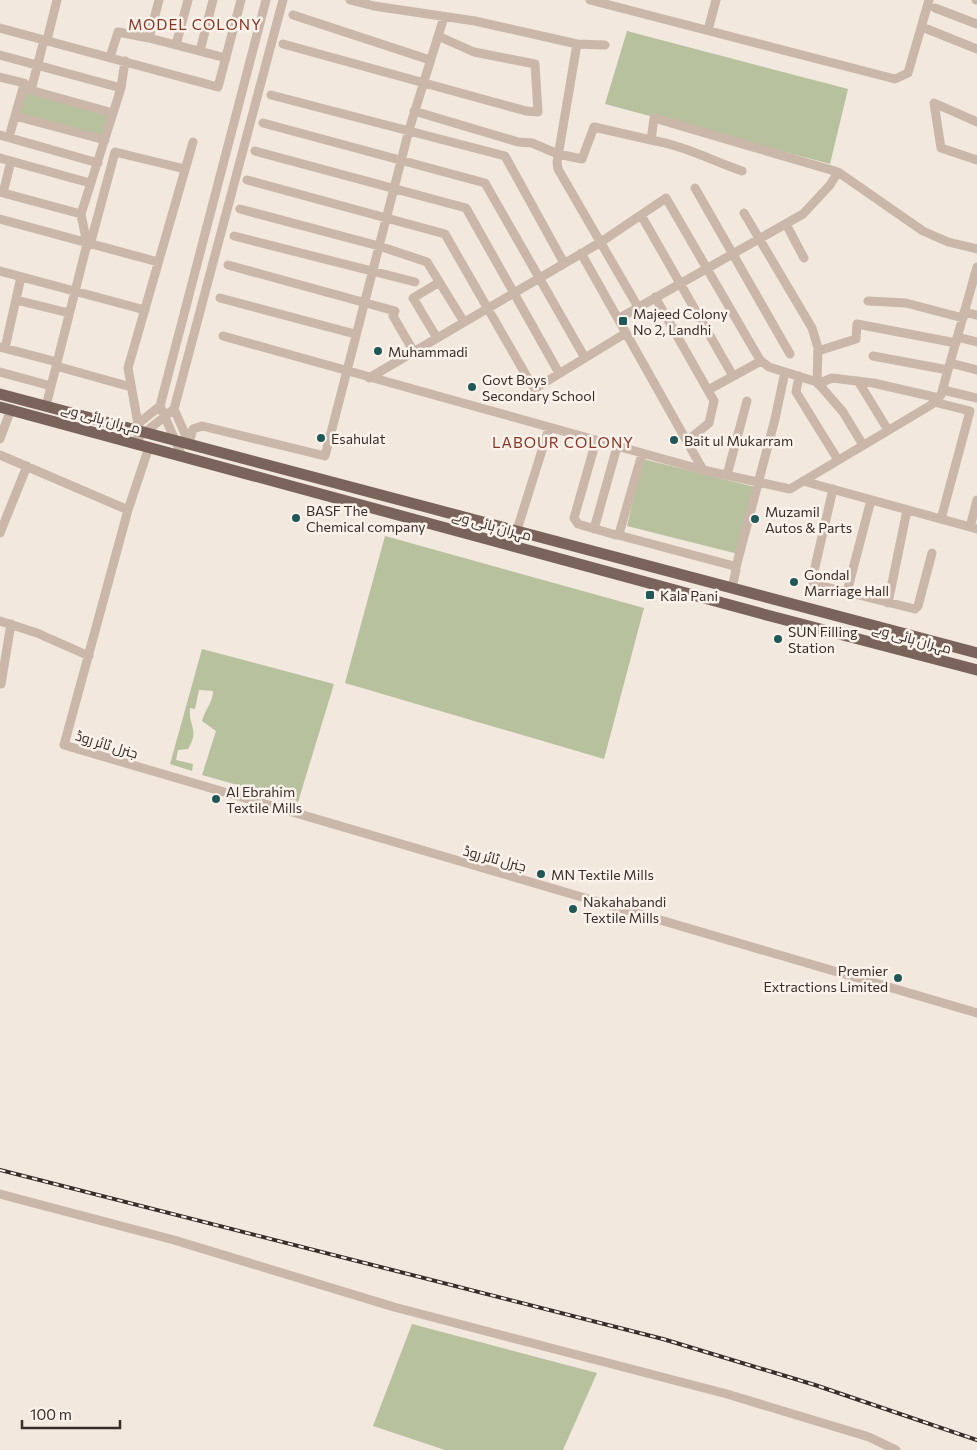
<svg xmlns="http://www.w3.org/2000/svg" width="977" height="1450" viewBox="0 0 977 1450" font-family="Commissioner,Cairo,sans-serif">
<rect width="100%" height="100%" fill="#f2e8de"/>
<!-- green -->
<path fill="#b7c19e" d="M627,31l221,58 -18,75 -225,-60z
M24,90l86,25 -6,22 -86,-23z
M643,459l112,28 -17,67 -111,-28z
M385,536l259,72 -40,151 -259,-76z
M202,649l132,35 -36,118 -96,-27 14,-44 -14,-10c3,-11 11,-19 11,-30l-14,-1 -4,19 -5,-1c-2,18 10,22 -2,41l-10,1 -2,10 17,4 -1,7 -22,-7z
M412,1324l185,49 -34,77h-118l-72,-24z"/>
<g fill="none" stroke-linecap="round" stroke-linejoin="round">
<!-- minor -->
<path stroke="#cab7aa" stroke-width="9" d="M159,0l-10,38 77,20
M350,0l24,6 101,15 102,23 -20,118 1,7 80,138
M590,0l305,79 13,-6 21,-73
M976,0h1
M935,8l42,16
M293,15l137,45
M0,28l218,59 23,-87
M927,29l50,20
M708,30l8,-30
M47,40l10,-40
M283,44l243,67 12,1 -3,-48 -61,-12 -36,-16
M577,44l28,1
M176,45l12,-45
M200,51l13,-51
M0,55l121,33
M110,57l8,-25 31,6
M0,77l24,6 -1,5
M31,90l13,-50
M271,95l234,61 59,107
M414,111l104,31 14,1 26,11 24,5 12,-32 57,13 3,-22 184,54 85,59 25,11 29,7
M15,116l90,24
M977,122l-43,-19 7,45 36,12
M263,123l222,60 100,175
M0,135l98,28
M9,137l14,-49 90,25
M651,140c35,6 59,20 91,31
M255,151l211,57 93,165
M0,158l90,25
M247,180l198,54 89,155 92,-56
M695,188l95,166
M0,192l81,22
M3,193l8,-32
M240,209l139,37 48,16 37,60
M744,213l68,115 6,20 -1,34 26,30 20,33
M641,215l92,161
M0,219l158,43
M786,224l18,34
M234,236l181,46
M90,245l25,-93 70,17
M581,253l122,217
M228,265l167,46 -2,5 21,36
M0,271l145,39
M655,297l59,104 -5,22 -22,18
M220,298l135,36
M16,300l53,13
M868,301l38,2 57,15
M964,312l13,3
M618,319l185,-105 27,-29 8,-13
M223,336l480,134 87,19 141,-84 10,-10 36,-128
M957,337l20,5
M437,338l-24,-40 25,-15
M0,347l57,15
M5,348l16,-71
M818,351l38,-12 1,-15 99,19
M873,356l75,14
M950,363l27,7
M56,366l75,21
M0,372l51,14
M799,376l-3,16 42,68
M369,378l232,-136 65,-44 94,162 9,7 48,15
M858,381l30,49
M818,384l14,-6 41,5 66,15
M708,390l53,-29
M943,390l34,8
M934,402l36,9 -29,108
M46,406l41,-162 -6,-30 40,-126 4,-27
M174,409l15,34
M138,424l-10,-56 65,-226
M134,427l26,-21
M0,439l11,-30
M596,441l-22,77 4,6 38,11 3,-1 23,-80
M133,442l41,-33 109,-409
M189,443l4,-14 9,-3 123,30 84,-326 35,-113
M149,447l-21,63 -64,235 913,268
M0,455l128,55
M182,456l-22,-50 106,-406
M727,475l20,-74
M803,481l174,48
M833,489l-21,91 2,4 101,25 3,-3 14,-53
M970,527l7,-27
M594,529l23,-82
M517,530l32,-102
M0,533l27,-67
M618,535l116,31 2,4 -4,18
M736,567l39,-148 10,-47
M847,592l24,-92
M888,603l19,-93
M0,621l37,12 52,23
M1,684l10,-60
M0,1194l174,46 220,67 333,87 142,43 27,13"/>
<!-- major -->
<path stroke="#79635b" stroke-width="11" d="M0,394l977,259
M0,407l763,207 214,56"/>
<!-- rail casing -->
<g stroke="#382d29" stroke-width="4">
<path id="rail" d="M0,1170l663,169 152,46 162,55"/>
</g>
<!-- rail -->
<use href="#rail" stroke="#faf2eb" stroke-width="2" stroke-dasharray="5.5" stroke-linecap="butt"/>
</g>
<!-- markers -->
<g fill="#205858" stroke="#faf2eb" stroke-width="2">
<rect x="618" y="316" width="10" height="10" rx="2.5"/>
<circle cx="378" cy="351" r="5"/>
<circle cx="472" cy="387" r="5"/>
<circle cx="321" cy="438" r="5"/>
<circle cx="674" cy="440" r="5"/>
<circle cx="296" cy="518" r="5"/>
<circle cx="755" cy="519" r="5"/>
<circle cx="794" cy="582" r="5"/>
<rect x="645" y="590" width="10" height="10" rx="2.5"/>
<circle cx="778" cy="639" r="5"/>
<circle cx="216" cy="799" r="5"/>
<circle cx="541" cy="874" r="5"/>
<circle cx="573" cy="909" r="5"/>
<circle cx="898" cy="978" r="5"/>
</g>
<g text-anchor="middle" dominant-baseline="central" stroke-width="5" stroke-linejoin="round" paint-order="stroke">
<!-- poi labels -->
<g font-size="14" fill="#382d29" stroke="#faf2eb" text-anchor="start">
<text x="633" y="313">Majeed Colony<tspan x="633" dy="16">No 2, Landhi</tspan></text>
<text x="388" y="351">Muhammadi</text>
<text x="482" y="379">Govt Boys<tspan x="482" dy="16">Secondary School</tspan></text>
<text x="331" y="438">Esahulat</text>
<text x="684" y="440">Bait ul Mukarram</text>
<text x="306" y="510">BASF The<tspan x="306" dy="16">Chemical company</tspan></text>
<text x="765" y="511">Muzamil<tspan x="765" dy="16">Autos &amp; Parts</tspan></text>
<text x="804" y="574">Gondal<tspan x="804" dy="16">Marriage Hall</tspan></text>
<text x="660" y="595">Kala Pani</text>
<text x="788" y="631">SUN Filling<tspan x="788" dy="16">Station</tspan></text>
<text x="226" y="791">Al Ebrahim<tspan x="226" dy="16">Textile Mills</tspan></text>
<text x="551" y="874">MN Textile Mills</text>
<text x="583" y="901">Nakahabandi<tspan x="583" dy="16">Textile Mills</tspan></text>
<text x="888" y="970" text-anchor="end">Premier<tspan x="888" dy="16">Extractions Limited</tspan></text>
</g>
<!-- street labels -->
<g font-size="14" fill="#382d29" stroke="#faf2eb">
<text transform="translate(101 418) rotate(15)">مہران ہائی وے</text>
<text transform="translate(492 525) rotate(15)">مہران ہائی وے</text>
<text transform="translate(912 638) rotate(15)">مہران ہائی وے</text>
<text transform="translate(107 744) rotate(17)">جنرل ٹائر روڈ</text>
<text transform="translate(495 858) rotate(15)">جنرل ٹائر روڈ</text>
</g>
<!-- neighbourhood labels -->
<g font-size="15" letter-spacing="1" fill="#853624" stroke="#faf2eb">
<text x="195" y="24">MODEL COLONY</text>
<text x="563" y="442">LABOUR COLONY</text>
</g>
</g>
<!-- scale -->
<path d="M22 1420v8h98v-8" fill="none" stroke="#382d29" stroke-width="2.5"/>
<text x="30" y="1420" font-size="15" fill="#382d29" stroke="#faf2eb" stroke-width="4" paint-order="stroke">100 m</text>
</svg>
